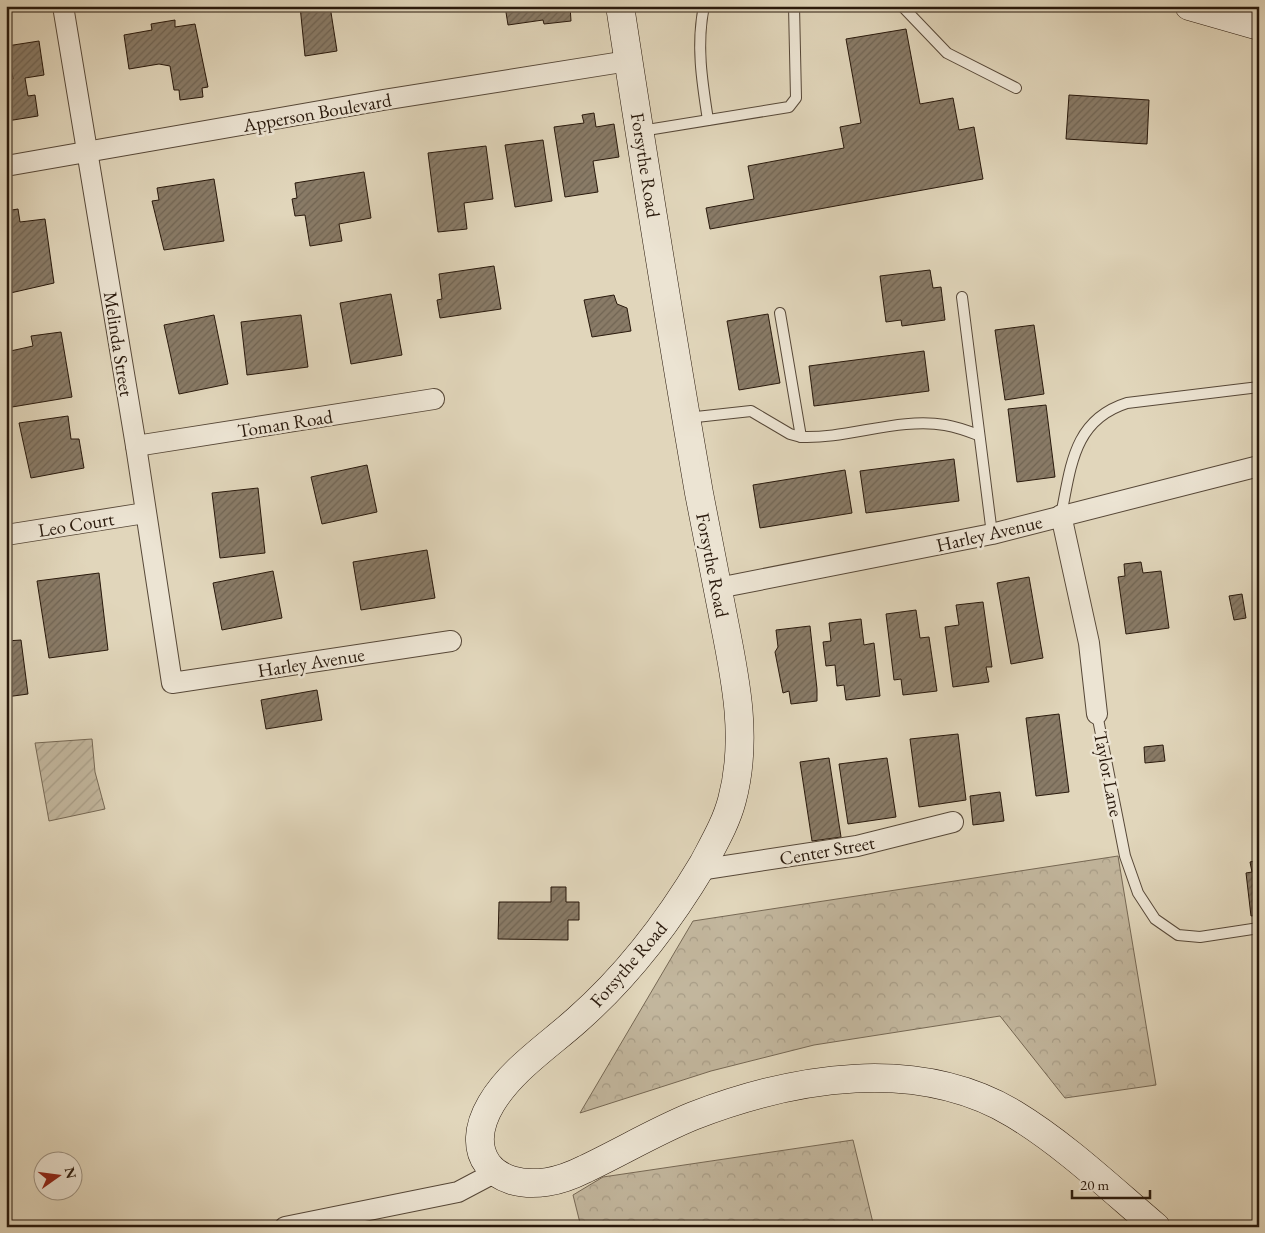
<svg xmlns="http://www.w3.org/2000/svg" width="1265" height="1233" font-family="'EB Garamond',serif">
	<defs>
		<pattern id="forest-crowns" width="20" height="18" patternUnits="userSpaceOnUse" patternTransform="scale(1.25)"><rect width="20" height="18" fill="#c2b69d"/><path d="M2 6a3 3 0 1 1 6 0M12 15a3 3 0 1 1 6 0" fill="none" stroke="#a79c86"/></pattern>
		<pattern id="garden-furrows" width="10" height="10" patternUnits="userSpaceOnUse" patternTransform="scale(1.25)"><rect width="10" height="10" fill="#c2b69d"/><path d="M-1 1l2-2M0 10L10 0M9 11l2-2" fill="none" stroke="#a79c86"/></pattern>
		<pattern id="building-hatch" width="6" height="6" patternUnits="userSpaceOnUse" patternTransform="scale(1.25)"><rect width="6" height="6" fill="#897b67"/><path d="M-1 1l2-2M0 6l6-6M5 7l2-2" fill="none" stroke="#706453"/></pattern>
	</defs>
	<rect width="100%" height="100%" fill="#e1d6bb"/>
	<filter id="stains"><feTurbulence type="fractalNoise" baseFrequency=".004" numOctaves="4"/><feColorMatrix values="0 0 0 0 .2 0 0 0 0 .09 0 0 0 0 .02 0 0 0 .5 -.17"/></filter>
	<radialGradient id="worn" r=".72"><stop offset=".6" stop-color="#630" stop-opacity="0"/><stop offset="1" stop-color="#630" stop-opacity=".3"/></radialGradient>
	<!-- forest -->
	<g fill="url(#forest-crowns)" stroke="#766854">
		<polygon points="1118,856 1156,1085 1065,1098 1000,1016 814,1045 711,1071 580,1113 693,921"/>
		<polygon points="853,1140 874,1227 581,1227 573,1195 603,1177"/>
	</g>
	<!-- garden -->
	<polygon fill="url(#garden-furrows)" stroke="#766854" points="92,739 95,772 105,809 49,821 35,743"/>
	<!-- building -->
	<g fill="url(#building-hatch)" stroke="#29190c">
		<polygon points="300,6 330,6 337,51 305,56"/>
		<polygon points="505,6 570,6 571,21 544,24 543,20 508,25"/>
		<polygon points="175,20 175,27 195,24 208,87 202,88 203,97 180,100 179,90 174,90 170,66 159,64 129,69 124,35 152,30 151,24"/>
		<polygon points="906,29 920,104 953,98 959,130 974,127 983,179 710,229 706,208 754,199 748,166 844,148 840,127 861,123 846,39"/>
		<polygon points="39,41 44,75 25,78 28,96 35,95 38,116 7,121 6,80 13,79 7,46"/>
		<polygon points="1069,95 1149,100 1147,144 1066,139"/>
		<polygon points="594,113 596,127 614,124 619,157 593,161 598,192 565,197 554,127 584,123 582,115"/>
		<polygon points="543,140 552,201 515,207 505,145"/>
		<polygon points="486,146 493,199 464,203 467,229 438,232 428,153"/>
		<polygon points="364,172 371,218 339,224 342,241 310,246 305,215 295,216 292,199 297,198 295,183"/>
		<polygon points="214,179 224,241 164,250 152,201 159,200 157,188"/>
		<polygon points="18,209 20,222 45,219 54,283 6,294 6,211"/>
		<polygon points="494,266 501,309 440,318 437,300 442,299 439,274"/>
		<polygon points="930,270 933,288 941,287 945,320 902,326 901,320 886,322 880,276"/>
		<polygon points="391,294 402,355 351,364 340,303"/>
		<polygon points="614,295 617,304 627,308 631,331 592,337 584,300"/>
		<polygon points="768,314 780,383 739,390 727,321"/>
		<polygon points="214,315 228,384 179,394 164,325"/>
		<polygon points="301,315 308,367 247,375 241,322"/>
		<polygon points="1034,325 1044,394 1005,400 995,330"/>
		<polygon points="61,332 72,397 6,408 6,352 33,346 31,336"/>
		<polygon points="924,351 929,391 814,406 809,366"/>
		<polygon points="1046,405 1055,477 1017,482 1008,409"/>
		<polygon points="68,416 71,439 79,439 84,468 31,478 19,423"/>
		<polygon points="954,459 959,501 866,513 860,471"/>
		<polygon points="367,465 377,512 322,524 311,477"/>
		<polygon points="845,470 852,513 760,528 753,485"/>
		<polygon points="258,488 265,553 220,558 212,493"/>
		<polygon points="427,550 435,598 361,610 353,562"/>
		<polygon points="1141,562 1143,573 1161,571 1169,628 1126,634 1118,577 1125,576 1124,564"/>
		<polygon points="273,571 282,618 222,630 213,583"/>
		<polygon points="99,573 108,650 49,658 37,581"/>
		<polygon points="1029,577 1043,658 1011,664 997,583"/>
		<polygon points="1242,594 1246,618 1234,620 1229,596"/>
		<polygon points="983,602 992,667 986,667 989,682 953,687 945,627 959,625 956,605"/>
		<polygon points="916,610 920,638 929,637 937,691 903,695 901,679 894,680 886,614"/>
		<polygon points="861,619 864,645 874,643 880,696 846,700 844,685 837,686 835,665 826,666 823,642 831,641 829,623"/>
		<polygon points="810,626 817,689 817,701 791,704 789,691 783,693 775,652 778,647 776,630"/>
		<polygon points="21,640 28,694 6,697 6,641"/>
		<polygon points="317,690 322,720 266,729 261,700"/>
		<polygon points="1059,714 1069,792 1036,796 1026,718"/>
		<polygon points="958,734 966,800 919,807 910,739"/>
		<polygon points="1163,745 1165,761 1145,763 1144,747"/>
		<polygon points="829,758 841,837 812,841 800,762"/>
		<polygon points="887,758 896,817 848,824 839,764"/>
		<polygon points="1000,792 1004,821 973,825 970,796"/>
		<polygon points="1259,860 1259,915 1251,916 1246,873 1252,872 1250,862"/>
		<polygon points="551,887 566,887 566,902 579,902 579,920 568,920 568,940 498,939 499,902 551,902"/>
	</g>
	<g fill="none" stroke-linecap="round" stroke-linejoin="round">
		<!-- lane casing -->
		<g stroke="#574838" stroke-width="12">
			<g id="lane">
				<path d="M704,6C696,44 702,82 708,120"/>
				<polyline points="902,6 947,53 1016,88"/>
				<polyline points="641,131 789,107 796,98 794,6"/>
				<polyline points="962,297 992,534"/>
				<path d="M780,313L801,437C848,439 899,417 945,425C956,427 968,431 978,435"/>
				<polyline points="687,418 751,411 790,434 801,437"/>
				<path d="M1061,515C1071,467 1073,420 1127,403L1259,387"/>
				<polyline points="1097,714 1125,856 1138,893 1155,919 1178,935 1200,937 1259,928"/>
			</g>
		</g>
		<!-- street casing -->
		<g stroke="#574838" stroke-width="22">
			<g id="street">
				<polyline points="63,6 136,446 172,683 451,641"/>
				<polyline points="6,166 383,100 628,61"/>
				<polyline points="136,446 434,399"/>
				<polyline points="1061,515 1089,643 1097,714"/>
				<polyline points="6,535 145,513"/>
				<polyline points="718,588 992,534 1259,466"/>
				<polyline points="699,870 857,846 953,822"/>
				<polyline points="285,1227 458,1192 494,1173"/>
			</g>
		</g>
		<!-- secondary casing -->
		<g stroke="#29190c" stroke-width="29">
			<g id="secondary">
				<path d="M620,6C645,169 671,331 699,493C707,536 716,578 724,621C736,681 748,740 732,800C726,823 714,843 703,864C669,921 627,976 577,1020C548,1046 511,1070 491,1104C462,1153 493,1190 547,1182C560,1180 573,1175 585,1169C621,1152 656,1131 693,1116C794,1077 917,1056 1014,1114C1065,1145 1110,1188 1156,1227"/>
				<polyline points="1189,6 1259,26"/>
			</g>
		</g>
		<!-- lane -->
		<use href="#lane" stroke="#ece4d3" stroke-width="10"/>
		<!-- street -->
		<use href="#street" stroke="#ece4d3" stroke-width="20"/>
		<!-- secondary -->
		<use href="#secondary" stroke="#ece4d3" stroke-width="28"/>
	</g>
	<g text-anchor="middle" stroke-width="5" stroke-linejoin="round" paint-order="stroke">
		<!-- street labels -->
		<g font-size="19" fill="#29190c" stroke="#ece4d3">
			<text transform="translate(317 112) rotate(-10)" y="7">Apperson Boulevard</text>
			<text transform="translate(646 165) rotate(81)" y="7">Forsythe Road</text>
			<text transform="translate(119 344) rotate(81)" y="7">Melinda Street</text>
			<text transform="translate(285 423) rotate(-9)" y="7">Toman Road</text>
			<text transform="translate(76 524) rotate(-9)" y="7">Leo Court</text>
			<text transform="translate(989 533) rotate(-13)" y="7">Harley Avenue</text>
			<text transform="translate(713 565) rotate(79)" y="7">Forsythe Road</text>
			<text transform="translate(311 662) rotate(-9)" y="7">Harley Avenue</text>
			<text transform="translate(1109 774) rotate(79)" y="7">Taylor Lane</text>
			<text transform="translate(827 850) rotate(-10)" y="7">Center Street</text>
			<text transform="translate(628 964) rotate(-49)" y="7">Forsythe Road</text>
		</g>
	</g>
	<!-- margin -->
	<rect width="1265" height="1233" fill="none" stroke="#e1d6bb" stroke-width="25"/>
	<rect x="8" y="8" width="1250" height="1218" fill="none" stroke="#29190c" stroke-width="2.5"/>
	<rect x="12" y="12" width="1240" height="1208" fill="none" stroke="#29190c"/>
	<!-- north arrow -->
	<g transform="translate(58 1176) rotate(76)"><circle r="24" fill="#ece4d3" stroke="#9e9383"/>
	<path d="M0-4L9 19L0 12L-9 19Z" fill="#8f2418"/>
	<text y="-8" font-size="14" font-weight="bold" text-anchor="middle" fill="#29190c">N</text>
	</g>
	<!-- scale -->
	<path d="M1072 1190v8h78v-8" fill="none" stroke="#29190c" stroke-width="2.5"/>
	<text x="1080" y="1190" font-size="15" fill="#29190c" stroke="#ece4d3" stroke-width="4" paint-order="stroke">20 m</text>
	<rect width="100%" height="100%" filter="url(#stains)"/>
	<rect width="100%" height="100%" fill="url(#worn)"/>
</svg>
